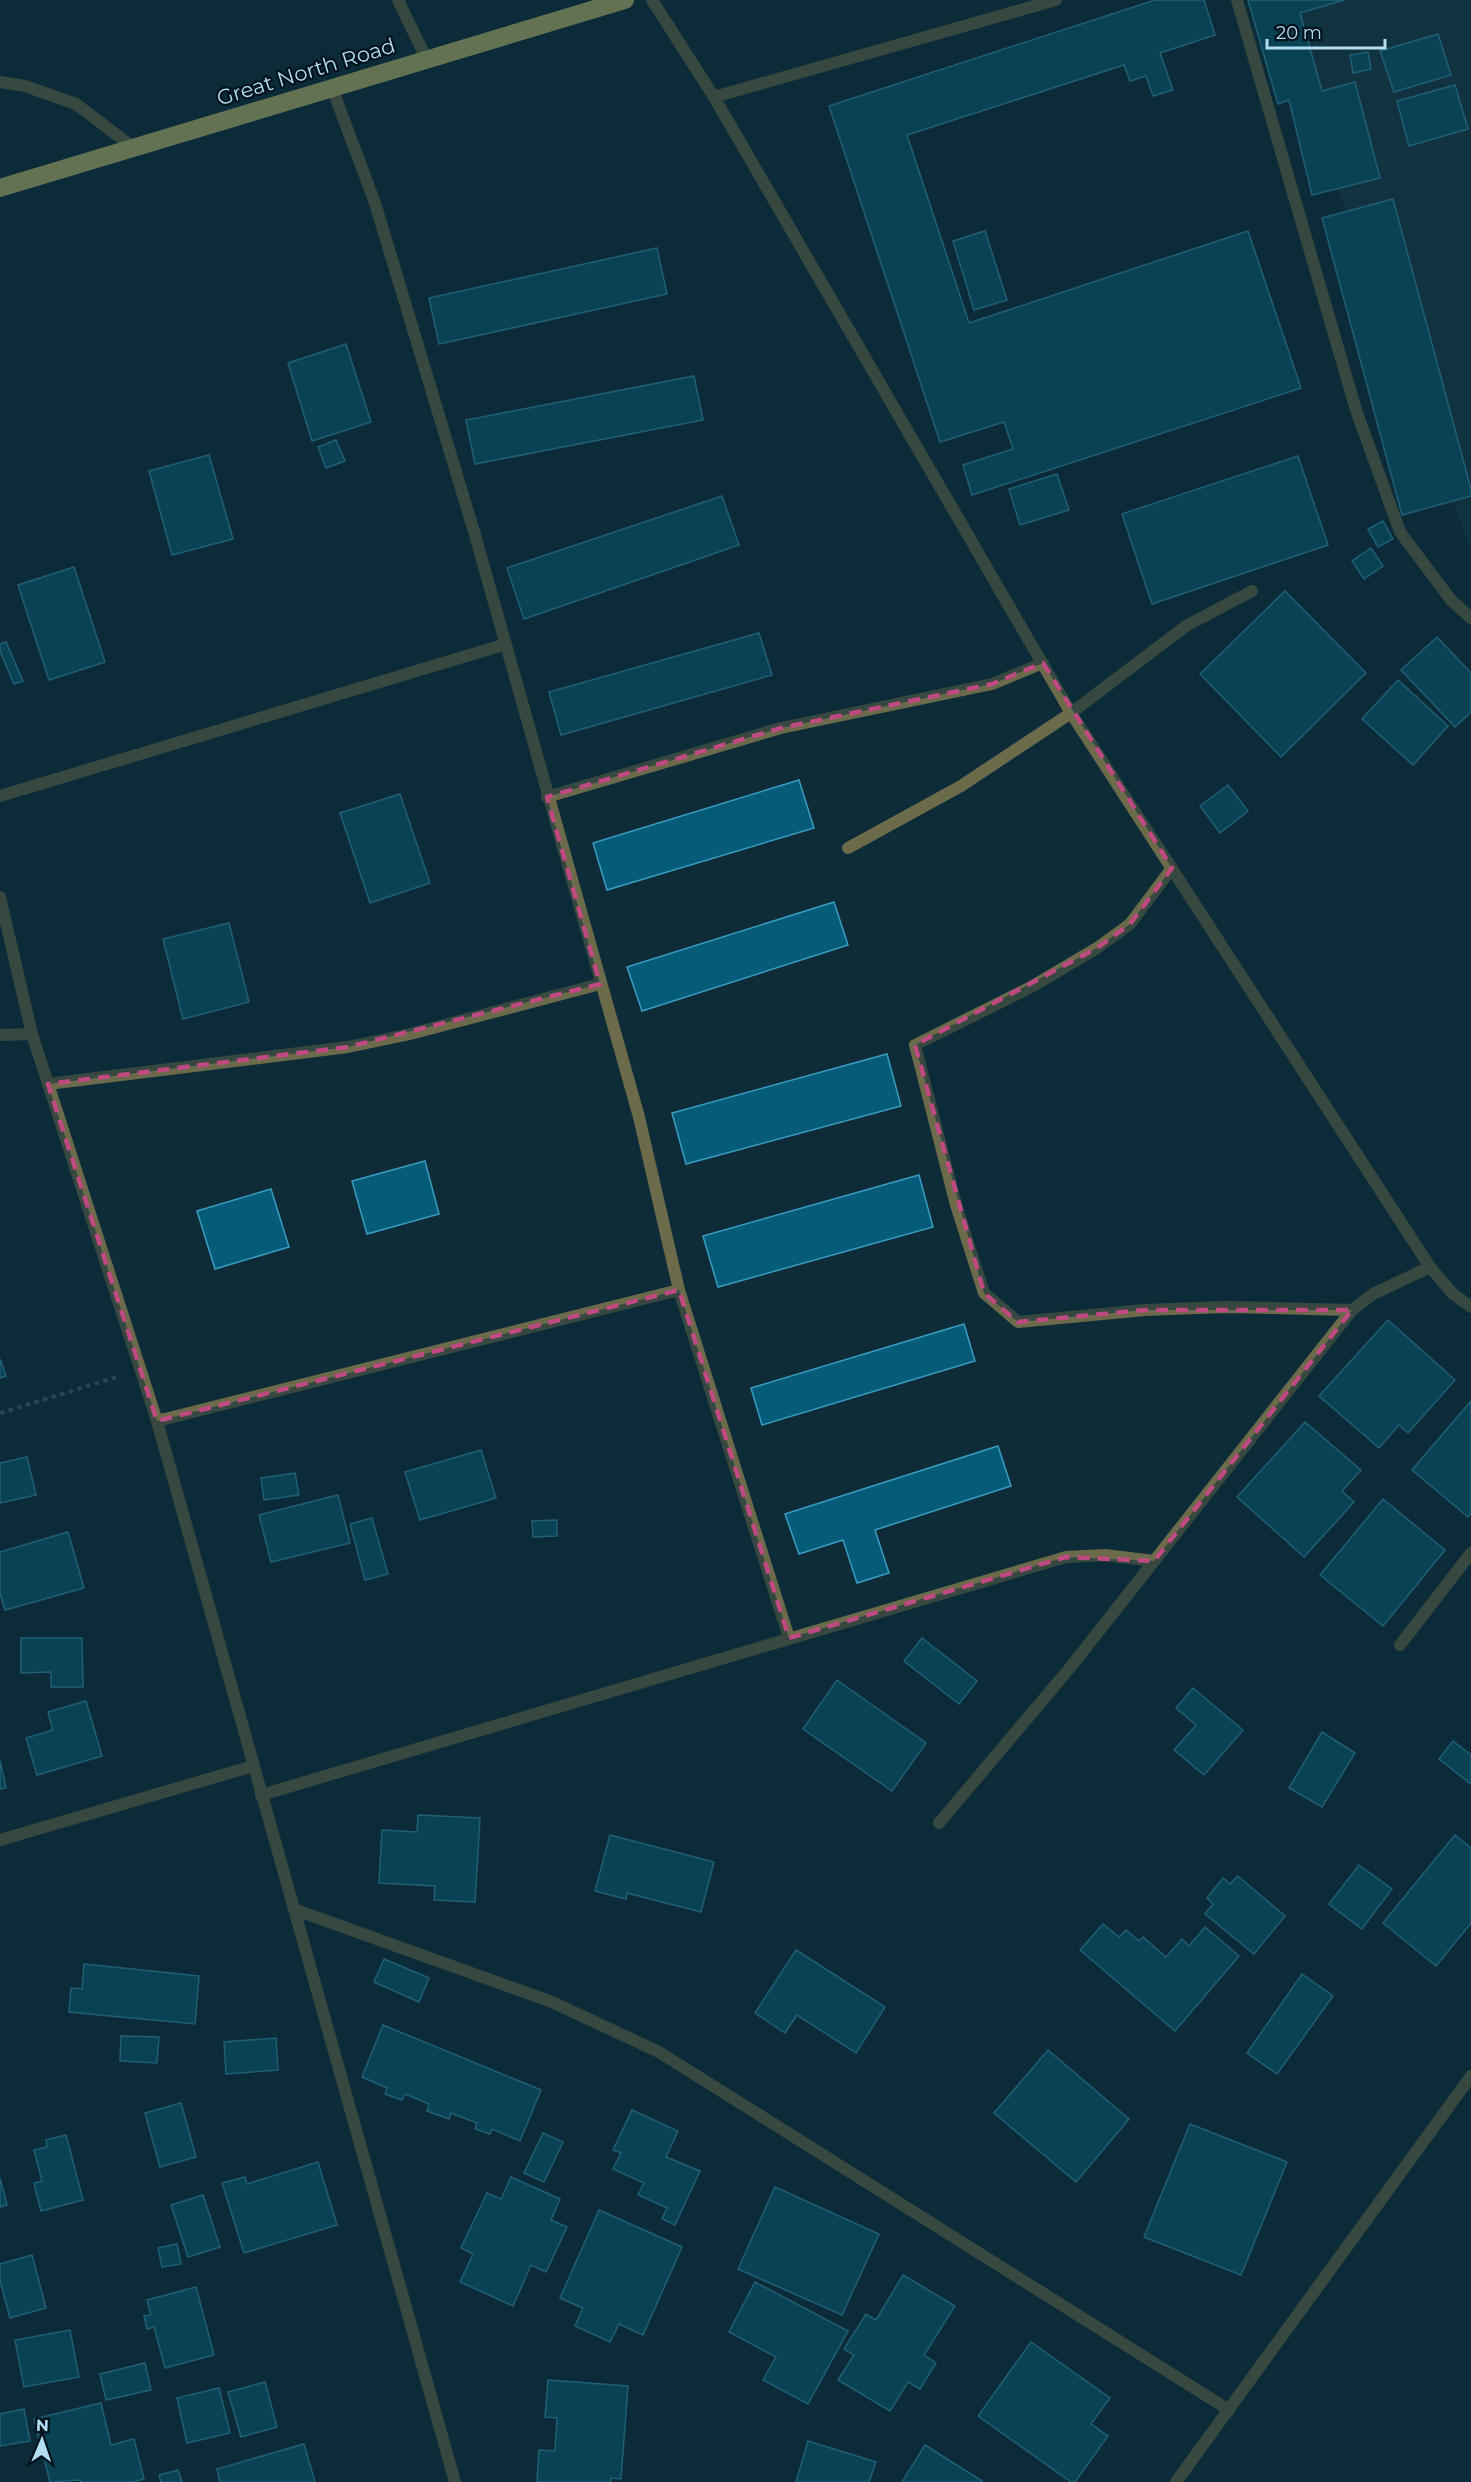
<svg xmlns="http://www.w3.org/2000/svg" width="1471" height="2482" font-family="Montserrat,sans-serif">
	<rect width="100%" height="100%" fill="#0d2c38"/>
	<!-- built -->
	<polygon fill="#173a48" points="1268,0 1471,0 1471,550"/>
	<!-- building -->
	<g fill="#065c78" stroke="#399cc1" stroke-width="1.5">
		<polygon points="1155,0 1204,0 1215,35 1160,53 1173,90 1153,96 1146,76 1130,81 1124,65 907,135 969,323 1248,231 1301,388 972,495 963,465 1013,449 1004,422 940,442 829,106"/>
		<polygon points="1248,0 1344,0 1300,13 1322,91 1355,82 1380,178 1312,195 1289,100 1278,104"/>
		<polygon points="1438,34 1451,75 1394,92 1380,51"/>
		<polygon points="1368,52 1371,69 1353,73 1350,55"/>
		<polygon points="1455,85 1468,129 1409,146 1397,101"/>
		<polygon points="1393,199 1471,489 1471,496 1402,515 1322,218"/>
		<polygon points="985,231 1007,300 974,310 953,241"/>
		<polygon points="657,248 667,294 439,344 429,298"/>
		<polygon points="346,344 371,422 312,441 288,363"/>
		<polygon points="694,376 703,420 475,464 466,420"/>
		<polygon points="336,440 345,461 326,468 318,447"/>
		<polygon points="209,455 233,539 172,555 149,471"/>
		<polygon points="1298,456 1328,545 1152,604 1122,514"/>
		<polygon points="1057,474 1069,510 1020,525 1009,489"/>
		<polygon points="722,496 739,545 524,619 507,568"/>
		<polygon points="1383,521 1393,539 1378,547 1368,529"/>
		<polygon points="1371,548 1383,566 1364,579 1352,561"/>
		<polygon points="74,567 105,662 49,680 18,585"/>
		<polygon points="1285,591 1366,673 1281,757 1200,674"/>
		<polygon points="759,633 772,675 561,735 549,692"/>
		<polygon points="1437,637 1471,673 1471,712 1455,727 1401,670"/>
		<polygon points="6,642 23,681 14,684 0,651 0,644"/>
		<polygon points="1398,680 1448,726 1413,765 1362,719"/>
		<polygon points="799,780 814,828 607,890 593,843"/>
		<polygon points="1228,785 1248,811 1220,833 1200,806"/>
		<polygon points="400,794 430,883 370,903 340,813"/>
		<polygon points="834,902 848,945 642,1011 627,967"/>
		<polygon points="229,923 249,1002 183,1019 163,939"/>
		<polygon points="887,1054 901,1106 686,1164 672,1113"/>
		<polygon points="425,1161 439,1214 367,1234 352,1181"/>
		<polygon points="919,1175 933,1227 718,1287 703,1236"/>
		<polygon points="271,1189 289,1247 215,1269 197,1211"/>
		<polygon points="1388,1320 1455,1380 1408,1433 1399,1425 1379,1448 1319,1396"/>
		<polygon points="964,1324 975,1361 762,1425 751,1388"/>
		<polygon points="0,1359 6,1376 0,1378"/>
		<polygon points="1471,1401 1471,1513 1468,1517 1412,1470"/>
		<polygon points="1305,1422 1361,1470 1342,1491 1354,1502 1304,1557 1237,1497"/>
		<polygon points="998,1446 1011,1486 875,1530 889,1573 857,1583 843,1540 799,1554 785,1514"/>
		<polygon points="481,1450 496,1498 420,1520 405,1472"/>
		<polygon points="27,1457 36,1495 0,1503 0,1463"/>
		<polygon points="295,1473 299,1495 264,1500 261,1478"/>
		<polygon points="338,1495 350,1543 271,1562 259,1515"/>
		<polygon points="1383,1499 1445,1550 1383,1626 1320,1575"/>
		<polygon points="372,1518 388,1574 365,1580 350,1524"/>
		<polygon points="557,1520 557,1536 533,1537 532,1521"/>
		<polygon points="68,1532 84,1588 5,1610 0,1593 0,1552"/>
		<polygon points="21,1638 82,1638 83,1687 51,1687 51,1672 21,1673"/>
		<polygon points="922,1638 977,1681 959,1704 904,1661"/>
		<polygon points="837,1680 926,1743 892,1791 803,1729"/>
		<polygon points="1193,1688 1243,1730 1204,1775 1174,1750 1196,1725 1176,1708"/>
		<polygon points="86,1701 102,1756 37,1775 26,1738 53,1730 48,1712"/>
		<polygon points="1322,1732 1355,1753 1322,1807 1289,1788"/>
		<polygon points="1453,1741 1471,1755 1471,1784 1439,1759"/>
		<polygon points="0,1761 6,1788 0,1789"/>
		<polygon points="418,1815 480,1818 475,1902 434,1900 435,1886 379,1883 382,1830 417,1832"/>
		<polygon points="610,1835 714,1862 701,1912 627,1893 626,1899 595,1891"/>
		<polygon points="1455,1835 1471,1848 1471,1923 1436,1966 1383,1923"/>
		<polygon points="1359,1865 1392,1889 1362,1929 1329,1904"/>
		<polygon points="1238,1876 1285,1916 1254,1954 1205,1914 1213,1904 1207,1898 1223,1878 1230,1884"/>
		<polygon points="1103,1924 1119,1937 1126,1930 1139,1941 1143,1937 1166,1957 1182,1939 1189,1946 1205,1927 1239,1956 1175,2031 1080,1950"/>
		<polygon points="796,1950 885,2007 856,2053 797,2015 785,2033 755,2013"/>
		<polygon points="384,1959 429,1978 419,2002 374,1982"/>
		<polygon points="84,1964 199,1976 195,2024 69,2012 71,1988 82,1989"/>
		<polygon points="1302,1974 1333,1996 1277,2074 1247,2053"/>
		<polygon points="383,2025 541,2090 520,2141 492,2129 490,2134 475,2129 477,2123 451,2113 449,2119 427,2111 429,2104 405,2094 402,2100 385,2094 387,2088 362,2077"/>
		<polygon points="121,2036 159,2037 157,2063 120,2061"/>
		<polygon points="276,2038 278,2070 226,2074 224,2042"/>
		<polygon points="1048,2050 1129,2119 1076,2182 994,2113"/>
		<polygon points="181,2103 196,2157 160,2167 145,2113"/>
		<polygon points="632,2110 678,2131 666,2157 700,2171 675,2225 662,2219 667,2208 638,2195 644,2183 613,2169 621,2153 613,2150"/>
		<polygon points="1190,2124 1287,2162 1241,2275 1144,2237"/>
		<polygon points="543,2133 563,2142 544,2182 524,2173"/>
		<polygon points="66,2135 83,2200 41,2211 34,2183 42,2181 34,2150 47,2147 46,2140"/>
		<polygon points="318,2162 337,2225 244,2253 222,2183 245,2177 247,2184"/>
		<polygon points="511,2177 560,2199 551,2220 567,2227 546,2272 531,2265 513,2306 460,2282 473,2254 461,2248 487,2193 501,2199"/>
		<polygon points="0,2178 7,2205 0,2207"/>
		<polygon points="775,2187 879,2234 842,2315 738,2269"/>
		<polygon points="203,2195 220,2247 188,2257 171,2205"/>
		<polygon points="599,2210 682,2247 643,2335 619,2324 610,2342 575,2326 583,2308 560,2298"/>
		<polygon points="177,2244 181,2264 162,2267 158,2248"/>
		<polygon points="32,2255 46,2308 10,2318 0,2280 0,2264"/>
		<polygon points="903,2275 955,2306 924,2355 936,2363 920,2389 908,2382 890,2411 838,2380 854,2355 844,2349 866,2314 876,2320"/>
		<polygon points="755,2282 848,2331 808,2404 763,2380 776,2357 729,2332"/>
		<polygon points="196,2287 214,2355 165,2368 154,2327 147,2329 144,2316 151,2315 147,2300"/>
		<polygon points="70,2330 79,2377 24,2387 15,2340"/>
		<polygon points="1031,2342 1110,2398 1091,2424 1108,2436 1075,2482 1071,2482 978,2416"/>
		<polygon points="145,2363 151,2390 106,2400 100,2374"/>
		<polygon points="548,2380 628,2386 621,2479 611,2478 611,2482 537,2482 539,2450 555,2451 557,2418 545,2417"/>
		<polygon points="265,2382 277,2427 241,2437 228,2392"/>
		<polygon points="219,2388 230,2433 187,2443 177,2398"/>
		<polygon points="101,2403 111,2445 134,2439 144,2479 134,2482 81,2482 80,2480 50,2482 34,2419"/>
		<polygon points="24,2409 30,2441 0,2446 0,2414"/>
		<polygon points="808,2441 876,2462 869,2482 796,2482"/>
		<polygon points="304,2444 315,2482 220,2482 217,2469"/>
		<polygon points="925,2445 982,2481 982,2482 902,2482"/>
		<polygon points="178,2470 182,2482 161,2482 159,2475"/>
	</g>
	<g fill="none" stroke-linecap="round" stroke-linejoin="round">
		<!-- path -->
		<polyline stroke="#446776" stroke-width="4" stroke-dasharray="4.5 4.5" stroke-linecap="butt" points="0,1413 117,1377"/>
		<!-- lane -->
		<polyline stroke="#6b6b4b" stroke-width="12" points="0,82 25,86 76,104 134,148"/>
		<!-- street -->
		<g stroke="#6b6b4b" stroke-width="12">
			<polyline points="398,0 426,58"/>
			<polyline points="652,0 714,97 1071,713 1430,1267 1453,1294 1471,1307"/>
			<polyline points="1237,0 1356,410 1400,532 1451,600 1471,618"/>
			<polyline points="332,88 375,203 475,535 639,1117 679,1290 789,1638"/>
			<polyline points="714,97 1056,0"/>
			<polyline points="0,796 503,645"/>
			<polyline points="547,797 781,728 992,684 1043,663"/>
			<polyline points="848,848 961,786 1071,713 1186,626 1252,591"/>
			<polyline points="1172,868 1130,924 1097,948 1033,986 915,1045 956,1205 984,1293 1018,1322 1145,1310 1226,1307 1352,1310 1373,1294 1430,1267"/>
			<polyline points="0,897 32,1034 157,1421 455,2482"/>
			<polyline points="0,1035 32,1034"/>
			<polyline points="48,1084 348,1047 410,1034 600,984"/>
			<polyline points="157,1421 679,1290"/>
			<polyline points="1400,1645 1471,1553"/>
			<polyline points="261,1795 1066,1557 1105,1555 1154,1561"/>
			<polyline points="939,1823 1069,1669 1352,1310"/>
			<polyline points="0,1840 253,1766"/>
			<polyline points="296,1910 552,2002 659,2052 1229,2410"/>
			<polyline points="1176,2482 1471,2076"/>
		</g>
		<!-- highway -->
		<polyline stroke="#c9c774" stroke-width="18" points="0,188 625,0"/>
	</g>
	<!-- marked area -->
	<path d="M0 0H1471V2482H0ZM1043,663L1172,868L1130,924L1097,948L915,1045L984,1293L1018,1322L1145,1310H1352L1154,1561L1066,1557L789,1638L679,1290L157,1421L48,1084L348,1047L600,984L547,797L781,728L992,684Z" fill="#0d2c38" fill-opacity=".55" fill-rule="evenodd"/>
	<path fill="none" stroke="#be4a81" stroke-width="4.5" stroke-dasharray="12 8" stroke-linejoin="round" d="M1043,663L1172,868L1130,924L1097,948L915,1045L984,1293L1018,1322L1145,1310H1352L1154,1561L1066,1557L789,1638L679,1290L157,1421L48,1084L348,1047L600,984L547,797L781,728L992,684Z"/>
	<g text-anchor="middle" stroke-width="4.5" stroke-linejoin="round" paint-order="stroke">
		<!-- street labels -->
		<g font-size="21" fill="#b3def2" stroke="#01131c">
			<text transform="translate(306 72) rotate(-17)" y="7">Great North Road</text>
		</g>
	</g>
	<!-- north arrow -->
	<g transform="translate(42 2440) rotate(2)" stroke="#01131c" stroke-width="4.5" paint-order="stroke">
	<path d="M0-4.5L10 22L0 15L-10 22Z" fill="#b3def2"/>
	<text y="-9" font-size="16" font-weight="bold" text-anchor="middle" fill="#b3def2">N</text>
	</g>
	<!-- scale -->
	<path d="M1267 39v9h118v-9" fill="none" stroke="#b3def2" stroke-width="3"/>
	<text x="1276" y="39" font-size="18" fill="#b3def2" stroke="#01131c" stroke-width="4.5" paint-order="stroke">20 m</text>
</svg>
